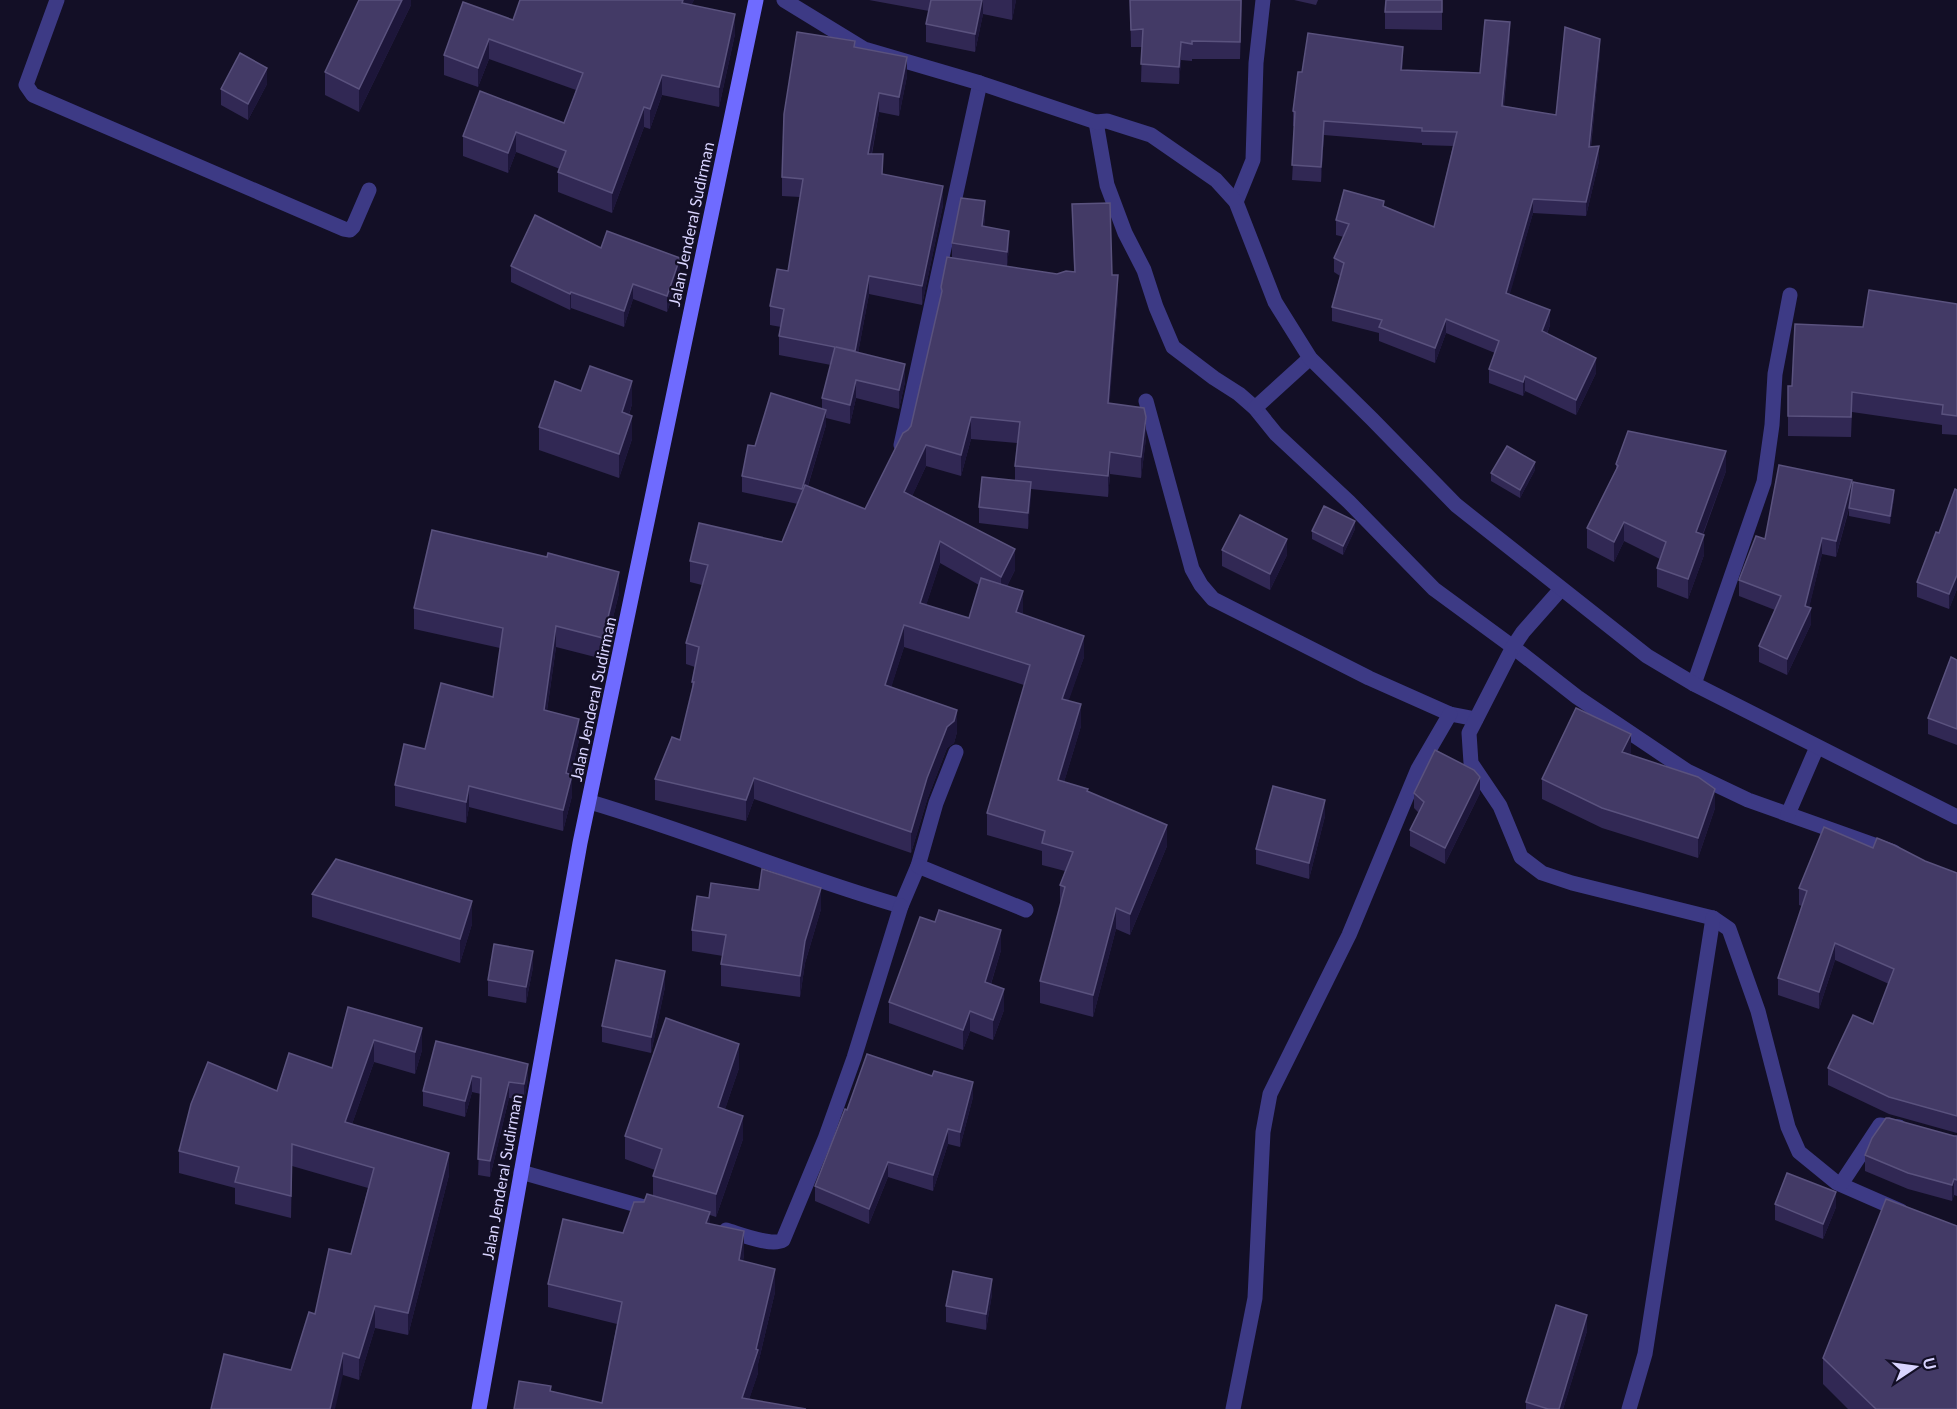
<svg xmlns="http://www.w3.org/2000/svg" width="1957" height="1409" font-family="Lato,sans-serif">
	<rect width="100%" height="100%" fill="#130f26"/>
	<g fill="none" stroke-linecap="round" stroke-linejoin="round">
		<!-- minor -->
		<g stroke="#3d3a85" stroke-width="15">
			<polyline points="57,0 26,85 33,95 344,229 350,230 353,227 369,190"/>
			<polyline points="1096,122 1107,185 1125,233 1144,270 1156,307 1173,347 1214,378 1239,394 1255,408 1276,434 1349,502 1434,589 1513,647 1577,697 1687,771 1748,800 1894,852"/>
			<polyline points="1236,202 1253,160 1256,63 1263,0"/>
			<polyline points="1146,401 1192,569 1201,585 1213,599 1369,678 1450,714 1476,719"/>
			<polyline points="1255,408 1310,358"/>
			<polyline points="901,445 980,83"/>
			<polyline points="1561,589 1523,632 1513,647 1469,733 1471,763 1500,806 1521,857 1542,873 1572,883 1713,918 1729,929 1758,1011 1788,1127 1799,1152 1837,1183 1901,1211"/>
			<polyline points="1694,684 1764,482 1772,425 1775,374 1790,295"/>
			<path d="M590,802C695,833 796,876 901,906L918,866L936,803L956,752"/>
			<polyline points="1788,814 1817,747"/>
			<polyline points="918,866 1026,910"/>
			<polyline points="521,1172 651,1209"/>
			<polyline points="1841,1184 1880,1125 1899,1127"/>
			<path d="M726,1230C740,1234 772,1247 783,1240L825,1139L854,1058L901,906"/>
			<polyline points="1233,1409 1255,1298 1263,1132 1270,1094 1349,935 1418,769 1450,714"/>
			<polyline points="1629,1409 1645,1354 1713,918"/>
		</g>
		<!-- tertiary -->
		<polyline stroke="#3d3a85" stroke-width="15" points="784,0 864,49 980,83 1096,122 1107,121 1151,135 1216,180 1236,202 1275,302 1310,358 1372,419 1456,505 1647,656 1694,684 1957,817"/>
		<!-- secondary -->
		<polyline stroke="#6f6bff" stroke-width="15" points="479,1409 580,843 756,0"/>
	</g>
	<!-- wall -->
	<g fill="#312854" fill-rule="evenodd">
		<polygon points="411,0 411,5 359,112 325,95 325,72"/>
		<polygon points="520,0 694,0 691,5 735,34 719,107 662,95 650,129 644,127 612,213 558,192 558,172 560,169 516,152 508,173 463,156 463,136 564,123 576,90 489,59 478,87 444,75 444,55 513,20"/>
		<polygon points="869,0 1016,0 1012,20 983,14 975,52 926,42 926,24 929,11"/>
		<polygon points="1130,0 1242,0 1240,59 1192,59 1192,61 1181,60 1179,84 1141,82 1142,47 1131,47"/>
		<polygon points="1294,0 1318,0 1316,5"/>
		<polygon points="1385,12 1442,12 1442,30 1385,29"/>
		<polygon points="1510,36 1504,106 1556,115 1600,53 1591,147 1599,161 1586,216 1533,213 1509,295 1550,325 1547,334 1596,373 1576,415 1525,391 1523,396 1489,383 1489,369 1495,353 1446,333 1435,363 1379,341 1379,333 1332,321 1332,307 1340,276 1334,272 1334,258 1344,237 1336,235 1336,220 1384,206 1434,227 1453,146 1422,145 1422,143 1324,135 1321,182 1292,180 1295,126 1293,126 1293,111 1302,72 1403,62 1402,70 1480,73"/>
		<path d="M855,47L907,76L899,116L879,112L872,154L883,175L943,205L922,305L869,294L858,353L905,382L899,409L856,398L850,424L826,418V425L808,486L865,509L911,426L941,296V287L952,257V243L985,217L984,227L1009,247L1007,266L1057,274L1074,272L1072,204L1112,275L1118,297L1109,403L1146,438L1141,478L1110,474L1108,497L1031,489L1028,529L979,523V507L1015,481V466L1017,443L971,439L961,476L926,466L912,496L1015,570L1007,586L1023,612L1022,614L1084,657L1068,701L1081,726L1064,782L1088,792L1167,846L1130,935L1116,929L1093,1017L1040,1003V981L1060,906V885L1065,871L1042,865V851L987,835V813L1024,685L904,647L891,687L957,732L954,743L947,748L927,800L911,853L754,799L746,821L655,800V779L680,740L692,691V682L695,667L686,664V643L702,585L690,582V561L782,542L798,504L742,492V476L755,446L822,408V398L831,365L779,355V336L781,327L770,325V306L788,271L800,197L782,196V177ZM940,563L979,585L969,618L926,605Z"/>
		<polygon points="267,84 248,120 221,105 221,89"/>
		<polygon points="601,248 680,274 667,312 633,299 624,327 571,308 570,310 511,282 511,266"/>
		<polygon points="1957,304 1957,435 1942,434 1942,425 1852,412 1851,437 1788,436 1788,386 1792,386 1863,327"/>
		<polygon points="581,391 632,404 629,415 632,439 619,478 539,450 539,427"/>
		<polygon points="1616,464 1726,471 1703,535 1704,555 1688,599 1657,587 1657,568 1660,559 1624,541 1614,562 1587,548 1587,528 1616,470"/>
		<polygon points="1535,470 1520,498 1491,481 1491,473"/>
		<polygon points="1852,490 1894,498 1890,524 1849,516 1849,509 1836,557 1822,554 1809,607 1811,624 1787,675 1759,662 1759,646 1775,610 1739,596 1739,580 1765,539"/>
		<polygon points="1957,490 1957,589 1949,609 1917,597 1917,582"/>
		<polygon points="1355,529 1343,555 1312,539 1312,531"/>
		<polygon points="1222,550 1287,555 1270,590 1222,566"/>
		<polygon points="619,593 603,659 556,647 547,711 579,740 571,774 572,796 563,831 469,807 466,823 395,806 395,785 425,749 493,697 500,648 414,629 414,608"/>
		<polygon points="1957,660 1957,745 1928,734 1928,718"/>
		<polygon points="1630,755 1715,808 1698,858 1602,828 1542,799 1542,779"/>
		<polygon points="1414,793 1480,793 1445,864 1410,846 1410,830 1419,813 1414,808"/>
		<polygon points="1325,816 1309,879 1256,864 1256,849"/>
		<polygon points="1873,848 1925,861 1957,873 1957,1133 1889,1114 1828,1085 1828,1068 1873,1024 1889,984 1835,960 1819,1009 1778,995 1778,978 1802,906 1799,905 1799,888"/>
		<polygon points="312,894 472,924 460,963 312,917"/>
		<polygon points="709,898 821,909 805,963 800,997 721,986 721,964 723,956 692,951 692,930"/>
		<polygon points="1001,950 991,984 1004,1010 993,1040 970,1031 963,1050 889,1023 889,1002"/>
		<polygon points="533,967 526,1003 488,996 488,980"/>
		<polygon points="665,987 651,1053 602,1042 602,1026"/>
		<polygon points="348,1007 422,1050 415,1074 374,1062 352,1124 449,1175 408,1335 375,1328 359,1380 343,1375 291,1370 315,1314 351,1254 368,1188 292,1166 291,1218 235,1204 235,1188 179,1173 179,1151 277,1091 332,1068"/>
		<polygon points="436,1041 528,1080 524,1100 509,1098 490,1177 478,1175 481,1094 472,1092 465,1117 423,1106 423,1091"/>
		<polygon points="739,1068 725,1109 743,1139 716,1217 710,1215 710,1224 744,1254 743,1261 775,1292 758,1364 758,1373 749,1399 514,1409 551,1391 602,1403 617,1324 548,1307 548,1284 623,1233 644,1202 653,1196 653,1176 655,1170 625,1159 625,1136"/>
		<polygon points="973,1097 960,1147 948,1144 933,1191 888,1177 869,1224 815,1201 815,1186 847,1110"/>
		<polygon points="1954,1136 1957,1136 1957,1196 1954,1195 1952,1201 1908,1189 1865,1171 1865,1155"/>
		<polygon points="1775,1204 1836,1207 1823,1239 1775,1220"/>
		<polygon points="992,1294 986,1330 946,1322 946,1306"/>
		<polygon points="1587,1331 1563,1409 1526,1409 1526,1402"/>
		<polygon points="1823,1358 1957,1409 1848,1409 1823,1384"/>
	</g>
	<!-- shaded-wall -->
	<g fill="#1d163a">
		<polygon points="402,0 411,0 411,5 359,112 359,89"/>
		<polygon points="683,0 694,0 682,23 682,3"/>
		<polygon points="982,0 983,0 983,14 975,52 975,34"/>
		<polygon points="1012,0 1016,0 1012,20"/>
		<polygon points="735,14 735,34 719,107 719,87"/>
		<polygon points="1510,22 1510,36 1502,120 1502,106"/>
		<polygon points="489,39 489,59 478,87 478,68"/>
		<polygon points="1600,39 1600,53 1589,162 1589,147"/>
		<polygon points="1181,42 1181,60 1179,84 1179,67"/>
		<polygon points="1403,47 1403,62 1401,84 1401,70"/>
		<polygon points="907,57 907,76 899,116 899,97"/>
		<polygon points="267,68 267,84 248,120 248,104"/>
		<polygon points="662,75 662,95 650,129 650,109"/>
		<polygon points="879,93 879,112 868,172 868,154"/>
		<polygon points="644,107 644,127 612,213 612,193"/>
		<polygon points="1324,121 1324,135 1321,182 1321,167"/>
		<polygon points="516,132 516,152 508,173 508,153"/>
		<polygon points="1599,146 1599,161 1586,216 1586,202"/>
		<polygon points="943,186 943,205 922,305 922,286"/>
		<polygon points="1533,199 1533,213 1506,308 1506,293"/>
		<polygon points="985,201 985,217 982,242 982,226"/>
		<polygon points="1009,231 1009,247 1007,268 1007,252"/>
		<polygon points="680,258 680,274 667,312 667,296"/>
		<polygon points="1118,275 1118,297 1108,425 1108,403"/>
		<polygon points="869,276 869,294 855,369 855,351"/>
		<polygon points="633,284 633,299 624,327 624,311"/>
		<polygon points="571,292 571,308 570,310 570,294"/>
		<polygon points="1550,310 1550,325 1542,346 1542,331"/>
		<polygon points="1446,319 1446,333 1435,363 1435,348"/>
		<polygon points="1596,358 1596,373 1576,415 1576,400"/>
		<polygon points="905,364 905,382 899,409 899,390"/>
		<polygon points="1525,376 1525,391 1523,396 1523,382"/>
		<polygon points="856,380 856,398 850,424 850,405"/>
		<polygon points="632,381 632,404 622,436 622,412"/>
		<polygon points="826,410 826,425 802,505 802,489"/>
		<polygon points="632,416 632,439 619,478 619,454"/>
		<polygon points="971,417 971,439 961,476 961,455"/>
		<polygon points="1146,417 1146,438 1141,478 1141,457"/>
		<polygon points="926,445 926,466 904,514 904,492"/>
		<polygon points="1726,451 1726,471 1696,552 1696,532"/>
		<polygon points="1110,452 1110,474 1108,497 1108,476"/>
		<polygon points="1535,462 1535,470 1520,498 1520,490"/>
		<polygon points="1852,480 1852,496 1836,557 1836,541"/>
		<polygon points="1031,482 1031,498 1028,529 1028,513"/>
		<polygon points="1894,490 1894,498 1890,524 1890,516"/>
		<polygon points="1355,521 1355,529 1343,555 1343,546"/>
		<polygon points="1624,522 1624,541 1614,562 1614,542"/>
		<polygon points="1704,535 1704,555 1688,599 1688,579"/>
		<polygon points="1822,538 1822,554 1807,617 1811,608 1811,624 1787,675 1787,659 1805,606"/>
		<polygon points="1287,539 1287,555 1270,590 1270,574"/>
		<polygon points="940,541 940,563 920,624 920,603"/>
		<polygon points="1015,549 1015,570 1001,598 1001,577"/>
		<polygon points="619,572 619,593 603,659 603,638"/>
		<polygon points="1957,575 1957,589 1949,609 1949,594"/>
		<polygon points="1023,591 1023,612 1016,633 1016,612"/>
		<polygon points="904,625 904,647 885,707 885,685"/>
		<polygon points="556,626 556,647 544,731 544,710"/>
		<polygon points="1084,636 1084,657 1062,720 1062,699"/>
		<polygon points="1081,704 1081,726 1058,802 1058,780"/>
		<polygon points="957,710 957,732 954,743 947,748 927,800 911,853 911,832 927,778 947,727"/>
		<polygon points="579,719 579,740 566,794 566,773"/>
		<polygon points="1631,734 1631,754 1622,772 1622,752"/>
		<polygon points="572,775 572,796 563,831 563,810"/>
		<polygon points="1480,777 1480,793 1445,864 1445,848"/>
		<polygon points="754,778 754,799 746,821 746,800"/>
		<polygon points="469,786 469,807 466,823 466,802"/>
		<polygon points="1715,789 1715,808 1698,858 1698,838"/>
		<polygon points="1325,800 1325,816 1309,879 1309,863"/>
		<polygon points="1167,825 1167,846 1130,935 1130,914"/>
		<polygon points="821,888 821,909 805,963 800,997 800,976 805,941"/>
		<polygon points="472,901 472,924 460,963 460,939"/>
		<polygon points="1116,908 1116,929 1093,1017 1093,995"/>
		<polygon points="1001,930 1001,950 985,1003 985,982"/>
		<polygon points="1835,943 1835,960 1819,1009 1819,992"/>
		<polygon points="533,951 533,967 526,1003 526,987"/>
		<polygon points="665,971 665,987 651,1053 651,1037"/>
		<polygon points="1004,989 1004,1010 993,1040 993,1020"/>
		<polygon points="970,1011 970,1031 963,1050 963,1030"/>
		<polygon points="422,1028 422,1050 415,1074 415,1052"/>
		<polygon points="374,1040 374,1062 345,1144 345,1122"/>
		<polygon points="739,1044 739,1068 718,1130 718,1107"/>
		<polygon points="528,1064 528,1080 524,1100 524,1084"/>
		<polygon points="472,1076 472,1092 465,1117 465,1101"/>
		<polygon points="509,1082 509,1098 490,1177 490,1161"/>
		<polygon points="973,1082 973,1097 960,1147 960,1132"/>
		<polygon points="743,1116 743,1139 716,1217 716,1194"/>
		<polygon points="948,1129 948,1144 933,1191 933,1175"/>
		<polygon points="449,1153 449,1175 408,1335 408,1313"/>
		<polygon points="888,1162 888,1177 869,1224 869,1209"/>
		<polygon points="1954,1179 1954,1195 1952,1201 1952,1185"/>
		<polygon points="1836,1192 1836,1207 1823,1239 1823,1224"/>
		<polygon points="710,1212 710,1235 706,1223"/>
		<polygon points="744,1231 744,1254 739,1284 739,1260"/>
		<polygon points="775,1269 775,1292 758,1364 758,1373 746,1409 742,1398 756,1349"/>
		<polygon points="992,1279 992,1294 986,1330 986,1314"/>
		<polygon points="375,1306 375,1328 359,1380 359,1358"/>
		<polygon points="1587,1315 1587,1331 1563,1409 1559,1409"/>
		<polygon points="343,1353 343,1375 335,1409 330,1409"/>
	</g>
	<!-- building -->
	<g fill="#433a66" stroke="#5a527e" stroke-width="1.5">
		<polygon points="359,0 402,0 359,89 325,72"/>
		<polygon points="520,0 683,0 682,3 735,14 719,87 662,75 650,109 644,107 612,193 558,172 566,151 516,132 508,153 463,136 480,91 564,123 583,73 489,39 478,68 444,55 463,2 513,20"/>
		<polygon points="931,0 982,0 975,34 926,24"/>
		<polygon points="1130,0 1241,0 1240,42 1192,41 1192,44 1181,42 1179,67 1141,64 1143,29 1131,30"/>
		<polygon points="1386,0 1442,0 1442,12 1385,12"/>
		<polygon points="1485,20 1510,22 1502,106 1556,115 1565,27 1600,39 1589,147 1599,146 1586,202 1533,199 1506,293 1550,310 1542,331 1596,358 1576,400 1525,376 1523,382 1489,369 1499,341 1446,319 1435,348 1379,327 1382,320 1332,307 1344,263 1334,258 1349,224 1336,220 1344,190 1384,201 1383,206 1434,227 1457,132 1422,131 1422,128 1324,121 1321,167 1292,165 1295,112 1293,111 1298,72 1302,72 1308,33 1403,47 1401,70 1480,73"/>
		<polygon points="797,32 855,41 854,47 907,57 899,97 879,93 868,154 883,154 882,174 943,186 922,286 869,276 855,351 836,347 905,364 899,390 856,380 850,405 822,398 835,347 779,336 784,309 770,306 777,269 788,271 803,179 782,177 784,114"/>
		<polygon points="240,53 267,68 248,104 221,89"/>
		<polygon points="961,198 985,201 982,226 1009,231 1007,252 952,243"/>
		<polygon points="1110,203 1112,275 1118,275 1108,403 1144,408 1146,417 1141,457 1110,452 1108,476 1015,466 1020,422 971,417 961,455 926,445 904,492 1015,549 1001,577 940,541 920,603 969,618 981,578 1023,591 1016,612 1084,636 1062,699 1081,704 1058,780 1088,789 1087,791 1167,825 1130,914 1116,908 1093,995 1040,981 1065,887 1060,885 1073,852 1042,843 1045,831 987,813 1030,665 904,625 885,685 957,710 954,721 947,727 927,778 911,832 754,778 746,800 655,779 672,737 680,740 694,682 692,682 699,647 686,643 708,565 690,561 699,523 782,542 805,485 865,509 903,433 908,430 911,426 942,291 941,287 947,257 1057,274 1066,271 1075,272 1072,204"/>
		<polygon points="535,215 601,248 607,231 680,258 667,296 633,284 624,311 571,292 570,294 511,266"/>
		<polygon points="1869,290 1957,304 1957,416 1942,414 1943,405 1852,392 1851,417 1788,416 1788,386 1792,386 1795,324 1863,327"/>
		<polygon points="590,366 632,381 622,412 632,416 619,454 539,427 555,381 581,391"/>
		<polygon points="771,393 826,410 802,489 742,476 748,445 755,446"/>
		<polygon points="1628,431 1726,451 1696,532 1704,535 1688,579 1657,568 1666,542 1624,522 1614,542 1587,528 1618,466 1616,464"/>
		<polygon points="1507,446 1535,462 1520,490 1491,473"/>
		<polygon points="1779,465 1852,480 1836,541 1822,538 1805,606 1811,608 1787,659 1759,646 1781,596 1739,580 1756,536 1765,539"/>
		<polygon points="982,477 1031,482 1028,513 979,507"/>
		<polygon points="1853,482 1894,490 1890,516 1849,508"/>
		<polygon points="1955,489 1957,490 1957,575 1949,594 1917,582 1936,532 1939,533"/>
		<polygon points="1324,506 1355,521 1343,546 1312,531"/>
		<polygon points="1240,515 1287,539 1270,574 1222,550"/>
		<polygon points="432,530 547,557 548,553 619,572 603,638 556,626 544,710 579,719 566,773 572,775 563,810 469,786 466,802 395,785 404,744 425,749 441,683 493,697 503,628 414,608"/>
		<polygon points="1951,657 1957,660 1957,729 1928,718"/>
		<polygon points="1576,708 1631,734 1622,752 1698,777 1715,789 1698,838 1602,808 1542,779"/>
		<polygon points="1435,750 1474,770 1480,777 1445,848 1410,830 1424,802 1414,793"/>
		<polygon points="1273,786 1325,800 1309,863 1256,849"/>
		<polygon points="1824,827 1873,848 1877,838 1894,845 1925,861 1957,873 1957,1116 1889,1097 1828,1068 1853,1015 1873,1024 1894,969 1835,943 1819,992 1778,978 1807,891 1799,888"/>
		<polygon points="336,859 472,901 460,939 312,894"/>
		<polygon points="762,869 821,888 805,941 800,976 721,964 726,935 692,930 697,896 709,898 711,883 759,890"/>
		<polygon points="939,910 1001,930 985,982 1004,989 993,1020 970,1011 963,1030 889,1002 920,917 935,922"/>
		<polygon points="494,944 533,951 526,987 488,980"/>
		<polygon points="616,960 665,971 651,1037 602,1026"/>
		<polygon points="348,1007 422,1028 415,1052 374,1040 345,1122 449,1153 408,1313 375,1306 359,1358 343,1353 330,1409 211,1409 224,1354 291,1370 309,1312 315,1314 329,1249 351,1254 374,1168 292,1144 291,1196 235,1182 239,1167 179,1151 191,1104 208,1062 277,1091 289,1053 332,1068"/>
		<polygon points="666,1018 739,1044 718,1107 743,1116 716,1194 653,1176 662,1149 625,1136"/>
		<polygon points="436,1041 528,1064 524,1084 509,1082 490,1161 478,1159 481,1078 472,1076 465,1101 423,1091"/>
		<polygon points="867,1054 932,1076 934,1071 973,1082 960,1132 948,1129 933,1175 888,1162 869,1209 815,1186 845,1109 847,1110"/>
		<polygon points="1886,1118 1889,1118 1954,1136 1957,1136 1957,1180 1954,1179 1952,1185 1908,1173 1865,1155 1872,1138"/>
		<polygon points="1787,1173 1836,1192 1823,1224 1775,1204"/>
		<polygon points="647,1194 710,1212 706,1223 744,1231 739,1260 775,1269 756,1349 758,1350 742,1398 806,1409 514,1409 519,1381 551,1386 550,1391 602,1403 622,1302 548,1284 563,1219 623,1233 634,1202 644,1202"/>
		<polygon points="1886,1199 1957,1226 1957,1409 1876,1409 1823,1358"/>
		<polygon points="953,1271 992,1279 986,1314 946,1306"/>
		<polygon points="1556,1305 1587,1315 1559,1409 1548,1409 1526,1402"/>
	</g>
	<g text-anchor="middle" stroke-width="4.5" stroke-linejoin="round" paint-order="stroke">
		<!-- street labels -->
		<g font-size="16" fill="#d9d4ff" stroke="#130f26">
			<text transform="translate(691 224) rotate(-78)" y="6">Jalan Jenderal Sudirman</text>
			<text transform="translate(593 699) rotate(-78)" y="6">Jalan Jenderal Sudirman</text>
			<text transform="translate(502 1177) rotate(-80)" y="6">Jalan Jenderal Sudirman</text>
		</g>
	</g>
	<!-- north arrow -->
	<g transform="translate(1915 1367) rotate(77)" stroke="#130f26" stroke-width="4.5" paint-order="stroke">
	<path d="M0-4.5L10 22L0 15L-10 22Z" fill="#d9d4ff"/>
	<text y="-9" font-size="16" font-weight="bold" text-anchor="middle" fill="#d9d4ff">U</text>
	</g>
</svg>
